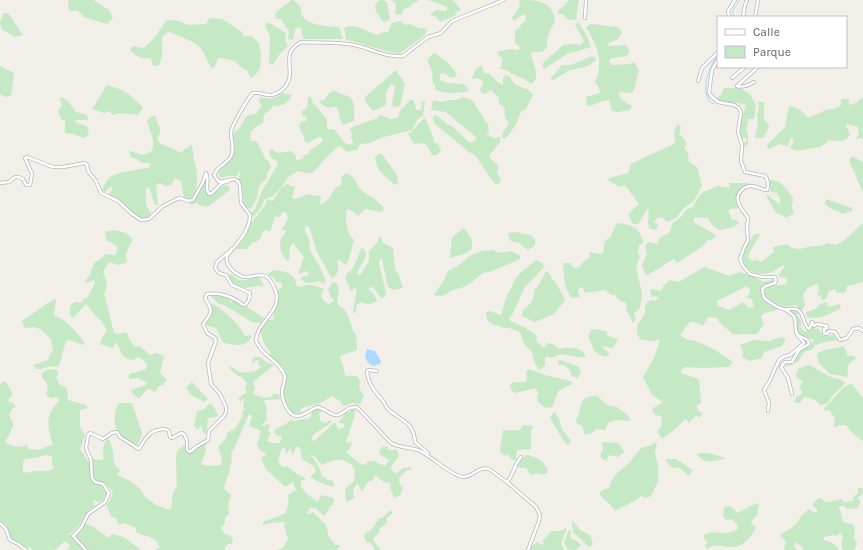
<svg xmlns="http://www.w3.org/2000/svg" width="863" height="550" font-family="Karla,sans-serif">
	<rect width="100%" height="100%" fill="#f1efe8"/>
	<!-- green -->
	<g fill="#c5e8c5" fill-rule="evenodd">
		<polygon points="68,0 94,0 96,2 109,10 113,18 107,24 84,17 78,11 69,11"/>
		<path d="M292,0H294L301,7C298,26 326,26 339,27L343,39H303L301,28L298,27L295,29L293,40L288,39L289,32L281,19H276L275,15L277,11Z"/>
		<polygon points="383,0 387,2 390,19 385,22 381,20 379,15 376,12 375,6 378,1"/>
		<polygon points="391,0 418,0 417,2 413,3 410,7 404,9 401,15 395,14 396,3"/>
		<polygon points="428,0 453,0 461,10 455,13 456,15 440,22 435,16 431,16 431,14 436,10 447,11 447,7"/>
		<path d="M519,0C532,0 546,0 552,11C554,15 556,19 554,23C549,34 547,34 547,47C541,54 540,51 533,52L531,53C532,63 542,78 531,84C525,78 520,78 513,74C508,72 507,69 500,69L503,59L499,56L498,52L510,49L519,50L520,47L515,43V30L520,28L521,24L525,22L526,16L523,14L514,21L512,18L520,6Z"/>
		<polygon points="568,0 579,0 576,20 567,19 563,14 558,14 559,9 564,6"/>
		<polygon points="4,13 8,13 23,35 15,37 2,29 0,22"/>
		<path d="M210,18L222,19L242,32L243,36H251L259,43L261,54L260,68L257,73L251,78L247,70C239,68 240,65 234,61C229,59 223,58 218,58L215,67L211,68L203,51L195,43L170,32C158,34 163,47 162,56C161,59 160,62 159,65L153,66L151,59C145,57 150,59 144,58C138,58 134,54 130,50L133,46L143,48C153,42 159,30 167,20L179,21L188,25L206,24Z"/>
		<path d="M400,21L406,25L410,24L419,28L427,29L425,35L399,54C381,51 364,43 346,40L344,28C356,22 367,33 378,35L383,32H388L392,23Z"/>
		<polygon points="268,22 286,33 285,40 288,46 279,55 273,65 269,64 270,36 265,26"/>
		<polygon points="578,22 586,34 591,47 567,54 544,69 542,64 563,45 574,44 580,45 584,41 575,25"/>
		<path d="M590,24C599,24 608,27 618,27L622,32L618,39L607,44L608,46L625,45L628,47L629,53L626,56L611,58L609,62L612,65L629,64L634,62L639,71C636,78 636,87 632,93L619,92C619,99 626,103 632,106L630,110L618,112L612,111L609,100C601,100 595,106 587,106L586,97L600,93L599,87L595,83C604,63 598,46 586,28Z"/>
		<path d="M434,53C441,56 455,68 457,75L454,78L449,77L444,73L440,74V80L447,83L464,84L469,91C458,93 445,95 435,89V85L433,83L432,71L427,60Z"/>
		<path d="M592,56L596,58C592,69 577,67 568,71C563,74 558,77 554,80L550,79L562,65H571Z"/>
		<polygon points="0,66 14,73 11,96 6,97 0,94"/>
		<path d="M480,66H482L484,73L490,74L496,81L503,85V77L508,75L516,85L529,90L533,95L526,109L521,111C519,120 512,132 506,138H502L503,132L509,123C504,118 504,115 505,109L503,106L499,104V98L491,90L485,94L482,93L480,89L484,82L478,78L473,79L472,78L476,69Z"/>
		<polygon points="396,70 405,84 400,106 394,107 392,104 395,86 391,84 386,92 386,105 373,111 367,104 364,98"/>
		<path d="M107,85C127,91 129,93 143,108L138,115L119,113L113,115L109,111L104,113L92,109Z"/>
		<polygon points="724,88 740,88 750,94 756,105 754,119 748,119 748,125 746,128 748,135 748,144 745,147 743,144 745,142 747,142 746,138 740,139 740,135 739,133 739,128 746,105 738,103 720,103 716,99 721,95"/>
		<path d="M336,91C340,94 344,95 348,96C356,99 354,114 354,121L343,125L341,122L337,107H333L328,108L320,103V101L325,99L330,92Z"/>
		<path d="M282,93L292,95C288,104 282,106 273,106L269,111L264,114L263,123L254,128L250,133L251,141H256C260,146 261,150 264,156C266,161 269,160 271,167L267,173V178L259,186L257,198L251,209L248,208L244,205L242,186L238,180L241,172L239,171L237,176H228L221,178L219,176L218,170L229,162L233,155V134C235,131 239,129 241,126C247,117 242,116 255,114L262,106L259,102L260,97C269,99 275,100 282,93Z"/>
		<polygon points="62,97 68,101 76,112 87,115 88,120 75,120 77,123 87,126 89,134 84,138 73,134 65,133 65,120 61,120 58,110 62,106 60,98"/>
		<path d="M308,97H311L313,103L327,119V129H334L345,143L350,145L353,143V140L351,138L352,134L350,129C358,123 356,126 364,123C369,122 372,119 377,119L380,115L391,119L398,117L400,111L410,100H414L416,110H421L422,101H425L423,116L417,120L412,130L380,138L370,143L360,144L357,150L347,152L340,146L337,147C334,151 331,152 328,156C323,160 316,172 310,173C305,174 302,171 297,171L295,173L287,178L284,184L273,196L264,200L260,209L253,217L251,212L255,209L262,191L278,164L277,161L272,159L269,153L271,149L278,153L292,151L296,156V160L303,159L304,155L308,154C313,145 320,148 323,138L319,137L308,143L305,142L304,136L301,132L299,126L301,122L306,121L307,117L302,116V111L307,108Z"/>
		<path d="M463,97L473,101L478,110L483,116L485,121L488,124L489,132L485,136L488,135L493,138L500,137V142L493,151L489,155L491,159L498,165L497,173L501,179L499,184L494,183L475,155L469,152L434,123L433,118L434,115L439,117L446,123L454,128L470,143L475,141L476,137L446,112L431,110L433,100L443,102C450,98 453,103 463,97Z"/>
		<path d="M863,97V139L860,138L855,140L859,135L858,127L847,124L846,126L850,134C846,143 838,141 829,140L825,144L819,147L797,151L790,148L794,141L791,137L788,146L780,144L768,149L767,145L785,127L789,106C798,107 802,111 808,118L826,110L837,108L841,105V99H849V105L856,103Z"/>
		<polygon points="757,102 764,102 764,120 766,122 767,122 769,127 763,138 755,138 758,123 757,115 759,106"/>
		<path d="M155,116L158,125L160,127V133L157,138L160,143L166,146L182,153L184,149L188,148L191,144L194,154L193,158C198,168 200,193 189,200L184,198L181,181L175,178L171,185L165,186L160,183L156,185L158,205H155L149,187L146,189V205L152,215L142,221L138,220L118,201L108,198L113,187H110L105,192L102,191C107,174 115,174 131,171C137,170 143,168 149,168L150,165L149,163H142L136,159L131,158L129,151H131L142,155L151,152L153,147V139L147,121L150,117Z"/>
		<path d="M425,118L434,139L433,142L438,144L441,151L437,155H432L427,145L422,143L414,144L408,134C417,129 417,123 425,118Z"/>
		<path d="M678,124L681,127L679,135L684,138L687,144L684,147L688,153L689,162L697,167L702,186L693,202L684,208L676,218L667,222L662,217L656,219L654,222L658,225L656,230L649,228L648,223L649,210L647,209L638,224H633L628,214L639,204L625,185L619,187C615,183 611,183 607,179L628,173L631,164C639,160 646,156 654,153C662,149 669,148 676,142C673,135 674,130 678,124Z"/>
		<path d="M381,153L397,175L398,183L395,185C385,176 376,171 375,157Z"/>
		<polygon points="852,156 863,162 863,193 849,160"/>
		<path d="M347,173L354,178L359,188L363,192L375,199L384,208L382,212L365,209L358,216L351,210L347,209C345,219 346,233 354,240L348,262L346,265L338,259L337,263C339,269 339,272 333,278L331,277L317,252L310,229L307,225C302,231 307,233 309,239C310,243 309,248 311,252C315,260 326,274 325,284L319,281L307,283L300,279L303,276H308L309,273L306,271L300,274L299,272L304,257L293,243L290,247L289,260L287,261C281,257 278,243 282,237C283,235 285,233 287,231L282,230L288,218L286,212L281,213L280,217H275L270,232L266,230L262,233L261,238L256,242H253L247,249H236L243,239L252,222L266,204V201L269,199L273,201L281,188L288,184L291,186H295L292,198L295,199L309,194L315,196L319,195L321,198L320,203L322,205L330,197L336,187L340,186L342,180L341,177Z"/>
		<path d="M770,180C781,179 787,190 793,198L792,207L794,213L786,218L782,215L777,214L766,196L768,195L775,201L780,204V197L777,195L778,193L771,192L770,190Z"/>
		<path d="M206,181V189L209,193L223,186L228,185L230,190C222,196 215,201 207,207L199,205L197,203L191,205L190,203L196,198L199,190Z"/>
		<polygon points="729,183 750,183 741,190 737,198 741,208 730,209 728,211 731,216 731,219 736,220 739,223 734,227 720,230 712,225 708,218 695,217 693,222 716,235 712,240 708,240 703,246 677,263 674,259 646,276 642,265 647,254 645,247 648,242 657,244 660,238 670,232 672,224 682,216 686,210 693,207 699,196 703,192 718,186 730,188"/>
		<path d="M826,199L852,208V211L847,212L843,214C837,210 829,210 825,203Z"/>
		<path d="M617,223C625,224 634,225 639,232C641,236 641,238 644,241L642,244L639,245L638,253L640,256L636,268L642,293L640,308L634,313L636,319L633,323L626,309L627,305L625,302H621L615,295H611L605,290L585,293L583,288L580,287L578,291L580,297L571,298L565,285L563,263H570L574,268L580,267L582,263L590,257L589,252L601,254L604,252V244L607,239L611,237L613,231Z"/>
		<path d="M863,223V282L847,286L846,291L842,294L841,292L837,293L835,289L829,291L826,299L822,300L821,296L822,294L819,296L817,294L819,291L818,284C810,286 806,288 803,295L805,305L801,311L796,305C781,308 776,308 765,296V288C772,285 779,286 786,284L787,281L786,278L779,277V274L785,266L783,265C778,268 774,272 769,273C761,276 743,271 743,261C742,251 750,242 754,234H760C757,243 750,248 748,258L753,261L757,260L761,262L774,252L773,247L787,244L792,248L800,249L812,246H821L827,243L836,245L845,240Z"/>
		<polygon points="464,228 472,240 472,249 464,254 450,258 452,237"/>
		<path d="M114,230L126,233L133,239L126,253L127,262L119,265L109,262L103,272C106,280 109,286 104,293L114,333L118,334L127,332L129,339L134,346L141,347L150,355L157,353L164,356L160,373L167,380L163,385L159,386L155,392L148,388L139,399L132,393L131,390L144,386L147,383L138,378L129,379V374C133,372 138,373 142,370L145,371L147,364L140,357L136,358L134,360C121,359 122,353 117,342L112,348L100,344L102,338L107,331C103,324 103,322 97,317C93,314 91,308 86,304L73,318L70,315V306L75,302L81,303L83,299L88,297C90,291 95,286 95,280L86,283L85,281L90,275L94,263L102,258L105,254L115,255L118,248L110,241L107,242L105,232Z"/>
		<polygon points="516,232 523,234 531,235 535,240 535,245 528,250 519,243 511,241 508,236 508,233"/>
		<path d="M379,237L382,238V242L393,248L395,269L399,275L403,288L393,290L388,287L382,259H380L379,264L386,293L385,297L381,298L373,287L369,288V290L374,294L377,301C372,303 368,306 362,302L357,304L356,313L353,312C354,305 357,292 356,287L351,291L345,278L347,273C356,269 357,256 362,247L366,253L365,258L357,273L358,275L361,274L369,261V251L378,242Z"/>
		<polygon points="493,250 498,253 512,251 516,254 520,255 520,259 492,271 483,273 471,283 464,287 453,290 442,296 434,295 444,280 448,271 458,266 471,255 482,251"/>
		<path d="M536,260L542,263L544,267L525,287L512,315L509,318L510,321C520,324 528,329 537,336L536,341L544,348L547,343L553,344L559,349C570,347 580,346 586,356C574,361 564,349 552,358L547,356L545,358V366L539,370L534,361L532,352L524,344L521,334L518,331L509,328H503L496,325H494L487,320L486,312L490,311L501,315L507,295L512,287L514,281L519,274Z"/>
		<path d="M704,267L729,276L740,272L755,277L763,282L775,279L774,283L762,288L761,291L763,298L779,307L778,310L764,313L761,317L764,324L757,334C749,335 742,333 734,335L719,322L717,318L708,317L703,326L695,322H690L680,335L688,340L696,341L715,350L733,362L729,367L699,368L686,367L682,369L681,373L699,379L701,403L696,406L699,412L703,413L699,418L696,415L689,423L686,419C681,422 680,425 676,428C672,433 667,434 662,439L657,431L661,427L662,417L654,414L652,409L663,402L652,395L643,377L655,356L660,339C652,342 648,341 640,339L637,333V326L645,313V305L650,300L655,301L659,298L655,296L652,297L650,290L653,289L661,291L664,285L670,280L679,282ZM747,286L750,289V293L746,297L752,299L754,307L749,308L743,302L730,310L718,306L717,301Z"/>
		<path d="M276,270C285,271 297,275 296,286L302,287C309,282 316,286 324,289L321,295C322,300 325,302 329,304L334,301L331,297L328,290L333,282L337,283L339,290L337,301L339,306L343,308L348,315L353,331L356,334L357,350L340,356C340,359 342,363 343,366C346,380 344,375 357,376L360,381L359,388L364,396L360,404L353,403L343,406L340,401L332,396L319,404L301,408V412C297,415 295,415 290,413C287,405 282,395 283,386C284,382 287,378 286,373C284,366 274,360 269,355L271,353C266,347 260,338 261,329C262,327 265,323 266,321L274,319L273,310L276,304L277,291L282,287V283L276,282L274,278L268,275L270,272Z"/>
		<polygon points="546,271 550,274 552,279 555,281 565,300 554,314 535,322 522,316 523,310 532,302 535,289 539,285"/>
		<path d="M232,274C241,286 248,277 259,277L264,285L262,287C258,285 257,286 252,287C239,289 234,287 227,276Z"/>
		<path d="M210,295C218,295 227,296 232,302L233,299L241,305L247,307L264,318L261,323L252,322L224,305L219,304Z"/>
		<path d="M55,299L56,301L54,313L55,316C66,320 67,323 75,331C79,336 82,338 85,343L82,345L73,341L67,340C62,348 63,359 58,367C48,365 43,370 36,369L33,365L48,360L50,354L53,351L51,339L40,329L34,327L27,328L24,327L22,321L45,305Z"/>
		<path d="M827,302L828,307L839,304L841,308C827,315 824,318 808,318L806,315V312L816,309L819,305Z"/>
		<path d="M212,303C224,311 239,323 245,336L252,335C249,348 233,346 223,342L216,328L206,325V322L209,318Z"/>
		<polygon points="795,310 800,313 797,314 801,321 801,328 805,332 809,330 812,330 812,328 819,329 823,336 834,335 838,340 825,342 816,345 811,350 804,352 798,362 793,363 792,365 782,367 785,363 791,363 799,351 810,346 814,340 798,334 796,319 791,312"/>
		<path d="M598,329L607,332V335L618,340L613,348L601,346L610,354L606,357C590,352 595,348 588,337L591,330Z"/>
		<polygon points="782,337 786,339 782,346 764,352 762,358 750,361 742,357 743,352 740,345 753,340 769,341"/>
		<path d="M843,346L847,352L846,355L856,357C853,363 856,358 851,362C846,366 848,371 848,377L830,374L819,363L817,354C824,348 835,349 843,346Z"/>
		<path d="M255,357H260L266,362L274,365L253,382V384L255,387L253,393C258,397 267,400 273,396L272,394H279L280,399L264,400L263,402L266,404V407L267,409L266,415L267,419L262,425L264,426L268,424L270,425L268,430L269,432H271L267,441L272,443H280L282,436L276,435L274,431C279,425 288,425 290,420L294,421L310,418L313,410L318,409L322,411L319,413L320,420L324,423L332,420L331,423L314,434L311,440L314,441L335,422L338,429L344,428V424L339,423V422L346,412H350L352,408L355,410L354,417L346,443L352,442L349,450L346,452L360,464L364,465L369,461H374L385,466L389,460L379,454L382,446L384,447L387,446L388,450H397L399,456L390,468L396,474L403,468L411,467V470H407L399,478V482L403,489L401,491V495L394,498L393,496V493L391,491L390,483L384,482L375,475L373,480L368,482L362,491L357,483L353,490L354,498L346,502L345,489L354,481L355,471L352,465C340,457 334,459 322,465L315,457L309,454C314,458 321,470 322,476L328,480H332L334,485L333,487L324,484L311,478V476L316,472L315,467L302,459L300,448L296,446L294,453L292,454L291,449L289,450L287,453H286L285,448H283L281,450L278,462L283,467L286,466C294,471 295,474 304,477L305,480H301V487L307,494L318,502L321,495L333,498L334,501L333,503V505L329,507V509L324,516L315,508H310L307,513L309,514L313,512L326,525L329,537L335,545H340L337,550H275L283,548L288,539L284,525L286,522L271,523L263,525V522L286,513L289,500L287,496L296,490L293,482L285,487L266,469L261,458L267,454L261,451L257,445L261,431L249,426L252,417L251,415L249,414L234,449L231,452C234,465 226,476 224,489L231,495L228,505L229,514L225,517V523L221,528L224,533L233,538L232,544H228L225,547V550H155L160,547C154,534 146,538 136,532V528L125,523L118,525L116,518L112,517L106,505L110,500L113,492L105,483L95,480L93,475L92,459L103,460C104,452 101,442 109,439C111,443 112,448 113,452C114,460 113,466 120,470L117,475L130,481L139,488L146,498L158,506L171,510L173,493L177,486L176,461L177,451L187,443V452L191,453L196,448L205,444H206L205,448L206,450L201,464L208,466L221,465L222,460L218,447L227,437V433L232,430H234L243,416L242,413L245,408H243L244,399H242L241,402L238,398L246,393L247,391L245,388L247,383L242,377L238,376L230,369L229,366C234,367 234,369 238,371C244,375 256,372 261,367L258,364L259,360L255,361L253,363L252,362V359Z"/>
		<polygon points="560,360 579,367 581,372 578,378 571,376 570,370 564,365 558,365 558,362"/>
		<path d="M809,365L831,377L842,380L845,383C842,388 839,389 835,393C828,399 832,404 820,405C815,399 812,398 804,397L800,403H796L794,401L797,396H800L802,390L799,388L803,381L796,377V373L799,368Z"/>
		<path d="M54,369L59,372L56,377L59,384L67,388L68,400L86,405L88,408L80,410V427L85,435L80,449L90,464L92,480L97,484H101L107,493L103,500L99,502L94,500L93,502L95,503V506C83,512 82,527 69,534L85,550H67L70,546L69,544L65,541L56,549L52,550H33L31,548L29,547L26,549L19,543L9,537L4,525L0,522V384L5,381L13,394L8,400L11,403L12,402L16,407L13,408L9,415L13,423V427L5,442C12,446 19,449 27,445L29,450L32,449L39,450L53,444C47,427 45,415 59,401L57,397L50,398L46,394C49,387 48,383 42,377V373L47,370ZM46,455L52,456V464L54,468C46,474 36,469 27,473L23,471V463L25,459L34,458Z"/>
		<polygon points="529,369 545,375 571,381 572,384 558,391 553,406 550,408 544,407 538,402 537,396 539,393 535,388 515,393 511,390 510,385 514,382 526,382 527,377 526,372"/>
		<path d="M192,382L208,399L204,402C196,396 191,398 186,387Z"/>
		<path d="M852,384L863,398V441L852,433L846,425H839L834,428L835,418L829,410L825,411L824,408C833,402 840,386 852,384Z"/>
		<path d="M590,396H597L607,405L617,407L629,416L630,421L616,420L608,423L605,430L596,429L594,432L585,435L582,426L577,424L576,420C583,410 577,400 590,396Z"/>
		<path d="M119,403H132L142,433L138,445C133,442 125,441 121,436C113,429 113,411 119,403Z"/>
		<polygon points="210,403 215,409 218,415 217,417 208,418 206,434 204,434 201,425 198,430 194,426 197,411 203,410"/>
		<path d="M554,412C560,418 560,424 563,431C565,434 569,437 571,441L569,444L566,445L550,418Z"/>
		<path d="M523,425L533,426L531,431V449L517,450L516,460H513L507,454L505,456L500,452C500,444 503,438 503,430H520Z"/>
		<polygon points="602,442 619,443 624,452 618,457 609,455 606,461 600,457 603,449"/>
		<path d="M657,442L655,451L656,459L658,464V481L651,496L646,498L641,496L636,500L615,511C611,504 604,500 599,494L602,490L609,488L611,482L615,475L629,463L641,448L649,446Z"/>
		<path d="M699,453H708L726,458C714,461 707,465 697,455Z"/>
		<path d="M527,455C538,457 542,461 548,469L547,473L541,475L538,473L531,475L526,468H520L517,466L521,459Z"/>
		<polygon points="667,459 676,459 693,470 689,476 680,468 671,467 666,461"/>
		<path d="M858,488H863V494L857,498L860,501L858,508L847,509L843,505L839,507L838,509L840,510L843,522L852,524L855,528L854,538L857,544L854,550H843L841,544L843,537L840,532L837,536L833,535L824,537L823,540C831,541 834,543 839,550H802L803,548L796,542L794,546L797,549L796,550H785L784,548L786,542L780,535C787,530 799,525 800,517L809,509L813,512H817V509L813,506C814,501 816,500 820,498C828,505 832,501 841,499L845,502L853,501V497L858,493Z"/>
		<path d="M759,503L757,515L752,520L751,524L756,527C753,535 743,547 734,547C722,548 719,542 707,549L705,545L708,543L704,539V535C716,529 725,537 738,529L737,524L732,519L726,520L723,516L724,507L731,506L737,513C744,510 751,505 759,503Z"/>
		<path d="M391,510L393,513L387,518L386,524L380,528L379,533L373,538L374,542L381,550H373L375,549L370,542L367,543L364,537L365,533C372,532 375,525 378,519L382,518Z"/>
		<path d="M572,521L574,522L580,530L590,535L593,544L590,547C583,544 582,537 574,534L572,525Z"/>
		<polygon points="84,523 94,527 108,538 112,534 124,537 141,550 89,550 85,548 75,537"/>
		<polygon points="567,528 561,543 564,550 530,550 533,545 537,542 542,545 544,544 542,541 548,535 551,531 560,531"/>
		<polygon points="569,530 571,531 570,538 577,541 581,545 575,550 567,549 564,542"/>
	</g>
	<!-- water -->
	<polygon fill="#aadaff" points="367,349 375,351 381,361 380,364 373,366 368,363 365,357"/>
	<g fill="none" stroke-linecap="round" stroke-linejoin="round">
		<!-- stream -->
		<g stroke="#aadaff" stroke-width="1">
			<polyline points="733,17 733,10 740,0"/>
			<path d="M714,103L713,104C699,95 708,66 718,56"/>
		</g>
		<!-- minor casing -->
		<g stroke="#b5b8bc" stroke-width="4">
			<g id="minor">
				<path d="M504,0L452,21L441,33L428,37L403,56C386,58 370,48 354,45C338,42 317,43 301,42C296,45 292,48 290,53C287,67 295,77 283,89C280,92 276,94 272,95C266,96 260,92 253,93C248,98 231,126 231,133C231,140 234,147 232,154C229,164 217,165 214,175L219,182L234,179L238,181L240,186L241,203L250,215C250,232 236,244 227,256C224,265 236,275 244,277C252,278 258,273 266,276C271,280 274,286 276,292C282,312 256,322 256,341C261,355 278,360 284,374C287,380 282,386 282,392C282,400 288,417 298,416C305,415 311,409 318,407C333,412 333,422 349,408L357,407L391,443C399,448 409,447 418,450C421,451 425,454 428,456C436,461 455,477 463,477C473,477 478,466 489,469L507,482L536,507L540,515L539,521L528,550"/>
				<polyline points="729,17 728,11 735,0"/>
				<polyline points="743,17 745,5 747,0"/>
				<polyline points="755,17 758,0"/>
				<polyline points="585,18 586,0"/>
				<path d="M718,59L712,70L709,92L711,96L718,102L734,105L739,108L741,112L738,132L742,145L741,161L745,172L765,176C768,179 769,186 767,190C762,190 757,186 751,186C744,186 736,193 738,201C739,207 745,213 748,218L747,229L748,240L744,248L740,259L743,266L750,274L762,277H775L776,281L775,283L766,286L762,289L764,298C769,302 776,307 783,309C789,310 793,307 798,310C805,314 802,324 809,329L810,328L812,322L814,326L817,324L827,326V328L824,329V333L826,334L830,331L835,332L840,340L847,338L853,329L859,328L863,331"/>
				<polyline points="732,78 745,67"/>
				<polyline points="698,81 702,68 718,52"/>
				<polyline points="737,86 758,67"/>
				<path d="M737,86C743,88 749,85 754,82"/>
				<path d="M0,183L9,182L15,177H18L23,179L26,185H30L32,174L26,160L25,158L27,157L53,167H63L85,163L87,165L88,171L96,181L101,193L118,201L132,214L141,220L149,219L163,206L177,199L180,198L188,201L193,200L203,182L206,173C210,180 204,188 209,194L212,193L222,183L229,181"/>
				<path d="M377,371L369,370L367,371C368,384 375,392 383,401C385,404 386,407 388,409C400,421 414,421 415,442L428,453L427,455"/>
				<polyline points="792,394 788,378 781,367 785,362 792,362 799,350 809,344 808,340 798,335"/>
				<path d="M768,411L769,403L764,390L769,382L779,360L783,357L790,355L804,343C803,340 800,339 798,336C791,324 803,319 784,309"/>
				<path d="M507,482C514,475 514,464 521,457"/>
				<polyline points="0,523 6,529 10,540 18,544 26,550"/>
				<path d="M86,550L73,536L81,528L88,514L105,502L109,493L103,484L95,482L92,478L91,460L86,448L88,435L90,433L103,439L112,433L117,432L120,437L139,449C147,436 149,430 165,429L169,431L170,437L172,438L181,433L184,434L187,441V450L190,452L196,447L208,440L209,431L224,416L226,412V407L220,394L211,384L208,363L216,341L215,338L207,333L203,324C213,312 213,311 205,298L207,294C219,292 234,297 243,305H245L249,300L250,293L232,285L226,275L219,273L215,268L217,262L232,249"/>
			</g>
		</g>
		<!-- minor -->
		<use href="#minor" stroke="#fff" stroke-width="2.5"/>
	</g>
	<!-- legend -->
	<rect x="717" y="16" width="130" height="52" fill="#ffffff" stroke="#bfc1c3"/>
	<rect x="725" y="29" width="20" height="6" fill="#ffffff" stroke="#bfc1c3"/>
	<text x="753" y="36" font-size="12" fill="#5f6368">Calle</text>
	<rect x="725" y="46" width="20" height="12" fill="#c5e8c5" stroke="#bfc1c3"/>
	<text x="753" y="56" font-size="12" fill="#5f6368">Parque</text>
</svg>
